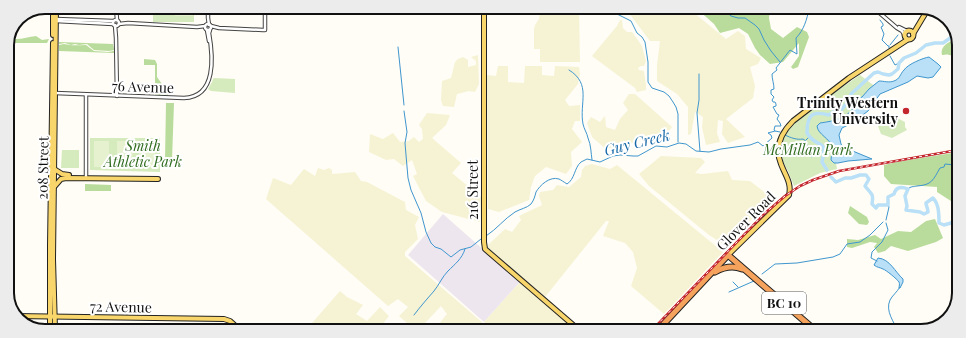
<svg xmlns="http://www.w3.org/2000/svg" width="966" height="338" font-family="'Playfair Display',serif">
	<rect width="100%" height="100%" fill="#fffdf5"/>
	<!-- industrial -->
	<polygon fill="#eee6ef" points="443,214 520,282 484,322 408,255"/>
	<!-- farmland -->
	<g fill="#f6f3d4">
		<polygon points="632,8 688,8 726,39 738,31 745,36 746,49 761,58 758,64 750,67 755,86 753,98 726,119 745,137 728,143 722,134 723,121 718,120 717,133 720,142 706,145 702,127 703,117 695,112 691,134 688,135 688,107 677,94 657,81 657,65 660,41 650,41 629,13"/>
		<polygon points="579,9 580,62 540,62 540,49 534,49 534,29 535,25 539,19 540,11"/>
		<polygon points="620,20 622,20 623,28 627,32 632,32 642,46 646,61 644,66 641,66 638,68 639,70 644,71 646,85 646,90 637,92 635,88 592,56 617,26"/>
		<polygon points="478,55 479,84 475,92 469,91 457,94 454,107 443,106 441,100 442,81 451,78 455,62 458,59 463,57 468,60 468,67 476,65 476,61 471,57"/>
		<polygon points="498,66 508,66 508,82 524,83 525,66 542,66 542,75 554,76 555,66 579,67 580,74 578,84 565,100 569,106 580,105 580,121 575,121 572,129 582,142 571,152 572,166 566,174 546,167 535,176 531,187 529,200 499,212 488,209 487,75 496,76"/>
		<polygon points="629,94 635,94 672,127 666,134 652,134 641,138 629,145 607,150 592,137 587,123 591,117 600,122 605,116 606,127 615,130 620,119 628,110 623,103"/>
		<polygon points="427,113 450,115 446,125 432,138 461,163 452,173 481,197 480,222 442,212 426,201 413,176 417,174 412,160 403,166 394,159 386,160 369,152 370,134 383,139 393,133 400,142 409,141 414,137 419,142 423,139 422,129 419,125"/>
		<polygon points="661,156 701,158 705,162 695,173 702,174 728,171 732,180 750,181 772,198 726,246 709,235 649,186 639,174"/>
		<polygon points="592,164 610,169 617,165 723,252 664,314 631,286 637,268 633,252 625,243 603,236 609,221 606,221 545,297 488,248 488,245 505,229 512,232 521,220 519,216 542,205 539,196 540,192 553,190 557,185 569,187 581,177 582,170 585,166"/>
		<polygon points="318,168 324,170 329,168 332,170 332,174 355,172 361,181 367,182 405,202 406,210 419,217 415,225 418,239 405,252 405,256 491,330 434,330 447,314 441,306 425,323 414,329 399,316 408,307 398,299 388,306 266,199 273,178 291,185 304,169 315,176"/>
		<polygon points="520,282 575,330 494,330 484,322"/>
		<polygon points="340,291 347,297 363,305 356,314 367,321 380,307 389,316 378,330 306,330"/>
	</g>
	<!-- green -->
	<g fill="#d5ebbd">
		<rect x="153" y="7" width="41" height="15"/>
		<polygon points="860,75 877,88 831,133 837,169 820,173 794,186 788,171 783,162 781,153 784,136 789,128 796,121 815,106"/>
		<polygon points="214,78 235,79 235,93 211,91 208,89 212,82 213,79"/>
		<polygon points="895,117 905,122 905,127 907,130 892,138 881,134 878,126"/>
		<polygon points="90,138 160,138 160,172 90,170"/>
		<polygon points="62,150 79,150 79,168 61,168"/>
	</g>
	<!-- forest -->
	<g fill="#b9dc9c">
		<polygon points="696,8 770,9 769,18 771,29 783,38 797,27 807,32 809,37 798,67 793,69 791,67 799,56 799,43 783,62 770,64 760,55 755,48 748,34 739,28 720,33 714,24"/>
		<path d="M36,36L42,40L49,39L47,43H7L9,38C18,41 27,37 36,36Z"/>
		<path d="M957,38L959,42V57C954,58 953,55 949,55C947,54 945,55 942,55C940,45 950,42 957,38Z"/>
		<polygon points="59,42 113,44 114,50 109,51 94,50 87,44 79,45 75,44 71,45 65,43 59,44"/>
		<path d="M64,44C72,46 79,45 86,45L94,51L108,52L114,51V53L59,51V45Z"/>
		<polygon points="144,59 155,60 157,64 157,77 162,84 168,87 168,96 155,95 155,65 144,65"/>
		<polygon points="166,103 174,103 172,160 165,160"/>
		<polygon points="958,152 958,202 954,203 937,192 937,187 891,184 884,176 884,165 897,162"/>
		<polygon points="85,184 111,185 111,191 85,191"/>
		<polygon points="850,206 867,217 869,222 867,225 859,224 848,213"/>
		<polygon points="935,219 943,238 936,242 908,251 891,246 885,251 878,253 874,247 877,243 870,242 852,248 847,247 847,239 858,240 875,235 881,239 898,231 911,232 926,221"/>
	</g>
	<!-- pitch -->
	<g fill="#e6f2cf">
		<rect x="175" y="7" width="18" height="9"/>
		<rect x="94" y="141" width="15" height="26"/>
		<polygon points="117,141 133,141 132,168 117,168"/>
		<rect x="139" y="141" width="16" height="26"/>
	</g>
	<!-- water -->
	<g fill="#b9e0f7" stroke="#3f96cf">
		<path d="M929,57L938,64L941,67L933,77L928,78L917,76L908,82L880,94L868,111L864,114L859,117L854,122L842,128L839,135L841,144L843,147L872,159L848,161L838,163H834L831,160C831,156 833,151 832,147C830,138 818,135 817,126L820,123C834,121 846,119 855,106C857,104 858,101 860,98L862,97L869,89L879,81C884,81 889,83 894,81C900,79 900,74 904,70C908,64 923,58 929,57Z"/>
		<path d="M878,258C890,259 895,272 903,279V282L900,288H899C899,286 900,284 899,282C897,279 886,270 883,269C879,267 878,268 874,265Z"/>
	</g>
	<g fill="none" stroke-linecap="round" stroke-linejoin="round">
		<!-- stream -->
		<g stroke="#3f96cf" stroke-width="1">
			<polyline points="722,8 731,16 738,18 745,18 755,25 759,29 764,40 771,51 780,62"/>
			<polyline points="609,10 631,21 637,33 642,37 645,42 648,62 648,82 652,88 664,92 669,96 673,102 676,107 678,114 678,142"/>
			<polyline points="880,20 883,24 883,26 881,27 884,34 882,40 888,46 889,46 889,48"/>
			<polyline points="890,45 898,35"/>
			<polyline points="398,47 404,105"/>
			<polyline points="890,56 895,65 899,63"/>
			<path d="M569,70C592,84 579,103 583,124C584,129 587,133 588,138C591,145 591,153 592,160"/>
			<polyline points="699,74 699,100 697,113 700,151"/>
			<polyline points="404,111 407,132 405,143 406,155 408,178 411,190 421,213 426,232 431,243 435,247 441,249 451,257 460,250 471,247 481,239"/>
			<path d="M775,131L774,130L775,126H781L780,123L777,119L779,115L777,114L773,107L776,106V104L775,102H773L772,100L774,97L771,94V90L774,89C774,84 772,79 772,74L777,70L776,68L790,50L797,54L796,38C804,30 807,19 809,9"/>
			<path d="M785,135C791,138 797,140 803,139L806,141L807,147L804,152L809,155H810L811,157L818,152L824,153"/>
			<polyline points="806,140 809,137"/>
			<path d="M908,189C911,186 913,187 917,186C932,185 933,180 940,168L944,167L945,164L955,165L958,161"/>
			<polyline points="886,220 889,207 888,205"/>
			<path d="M486,236C497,229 504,219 515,212C520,209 527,208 531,204C534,200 535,196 536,192C540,185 550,176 559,179C561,180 564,182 567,184C575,179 574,168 581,162C583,161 585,160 587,159L600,162L613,156L620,155L633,156H638L656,146L667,147L679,143L686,144L696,151L709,152L721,149L750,145L758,142L763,146L772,138L771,135L768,133L775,131L780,132"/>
			<polyline points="877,261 871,258 872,252 882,242 888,230 886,223"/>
			<polyline points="762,274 775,264 797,263 833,257 840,254 847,244 860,242 870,235 883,222"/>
			<polyline points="733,282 738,287"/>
			<polyline points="729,292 754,281"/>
			<path d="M414,315C420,307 427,299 434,291C439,285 442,277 448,271C455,264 462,259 465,249"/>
			<path d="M898,331C894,322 885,311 890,300C892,296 897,292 900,287"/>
		</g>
		<!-- river -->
		<g stroke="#b9e0f7" stroke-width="3.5">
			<path d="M827,170L822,162C828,136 817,150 807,133C807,116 811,110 829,115L834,111H840L848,102L851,94L874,73L878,72L883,74L889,75L892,74L898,69L899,63L904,58L916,53L926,45L935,43H943L956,34"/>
			<path d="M831,177L836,182L845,178H851L860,175H866L869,179L865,186C871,194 874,193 872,204L876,208L878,205H888V197L894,194C896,187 901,186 908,189L905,196L907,206L906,210L920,212L924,214L928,212C928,208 926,206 926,203L933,198C939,204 939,215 939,223L944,225L951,223L958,216"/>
		</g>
		<!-- minor casing -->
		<g stroke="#444" stroke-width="4.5">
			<g id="minor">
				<polyline points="116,7 117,20"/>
				<polyline points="208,7 208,18 209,25"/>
				<polyline points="875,9 897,28 902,31 904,34"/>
				<polyline points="56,19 113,21"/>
				<circle cx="116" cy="23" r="3"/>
				<polyline points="56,21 113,24"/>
				<circle cx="208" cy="27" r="3"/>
				<polyline points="119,24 128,23 197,27 205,26"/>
				<polyline points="115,25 116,38 117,96"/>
				<polyline points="211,26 219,28 263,30 265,30 265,7"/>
				<polyline points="899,27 907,31"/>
				<polyline points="207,30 209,41"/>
				<path d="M55,93L184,98C217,97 213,56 209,33L210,30"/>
				<polyline points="86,178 86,95"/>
			</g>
		</g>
		<!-- major casing -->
		<g stroke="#222" stroke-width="6">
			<g id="major">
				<polyline points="484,8 484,242 485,249 579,330"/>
				<circle cx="909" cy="35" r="4.5"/>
				<polyline points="913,34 928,9"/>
				<polyline points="53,35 53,7"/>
				<polyline points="54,169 62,174 69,175"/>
				<polyline points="54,187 61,179 66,178 158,179"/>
				<path d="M728,255L789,195C792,183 785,175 781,164C774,147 781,133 793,121L849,78L907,40"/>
				<polyline points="15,316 224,319 230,321 240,330"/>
				<polyline points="50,329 50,245 53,43"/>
				<polyline points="55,329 53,259 56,7"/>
			</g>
		</g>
		<!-- highway casing -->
		<g stroke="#222" stroke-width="7">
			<g id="highway">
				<path d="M715,272C724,267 732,265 742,269"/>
				<polyline points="658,330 728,255 816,331"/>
			</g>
		</g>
		<!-- minor -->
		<use href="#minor" stroke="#fff" stroke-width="2.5"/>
		<!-- major -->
		<use href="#major" stroke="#f9d66b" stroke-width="4"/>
		<!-- highway -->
		<use href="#highway" stroke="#f5a25d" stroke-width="5"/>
		<!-- rail casing -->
		<g stroke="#c4262e" stroke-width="2.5">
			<polyline id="rail" points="652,330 764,214 785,196 800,186 813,180 839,171 958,150"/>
		</g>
		<!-- rail -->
		<use href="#rail" stroke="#fff" stroke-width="1" stroke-dasharray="3" stroke-linecap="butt"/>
	</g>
	<!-- markers -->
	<circle fill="#c4262e" stroke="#fff" stroke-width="1.5" cx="906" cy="111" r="4"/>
	<g text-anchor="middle" stroke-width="4" stroke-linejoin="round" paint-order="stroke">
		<!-- shield labels -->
		<rect fill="#fff" stroke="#585858" stroke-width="1" x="762" y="292" width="44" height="22" rx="3"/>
		<g font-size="13" font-weight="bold" fill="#111">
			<text x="784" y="308">BC 10</text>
		</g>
		<!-- street labels -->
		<g font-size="14" fill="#111" stroke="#fff">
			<text transform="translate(143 87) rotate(2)" y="5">76 Avenue</text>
			<text transform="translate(43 168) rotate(-89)" y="5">208 Street</text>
			<text transform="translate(473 190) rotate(-90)" y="5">216 Street</text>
			<text transform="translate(746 221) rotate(-45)" y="5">Glover Road</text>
			<text transform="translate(121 307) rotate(1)" y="5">72 Avenue</text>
		</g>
		<!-- poi labels -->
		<g font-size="14" font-weight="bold" fill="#111" stroke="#fff" text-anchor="end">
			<text x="898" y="108">Trinity Western<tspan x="898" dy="16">University</tspan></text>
		</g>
		<!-- park labels -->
		<g font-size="14" font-style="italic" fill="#2f6b1f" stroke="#fff">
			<text x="143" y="151">Smith<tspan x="143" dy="16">Athletic Park</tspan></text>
			<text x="808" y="155">McMillan Park</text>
		</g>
		<!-- water labels -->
		<g font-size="15" font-style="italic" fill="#1768a6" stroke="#fff">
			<text transform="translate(637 143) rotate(-14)" y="5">Guy Creek</text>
		</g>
	</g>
	<!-- crop -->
	<path d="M0 0H966V338H0ZM45 14H921A31 31 0 0 1 952 45V293A31 31 0 0 1 921 324H45A31 31 0 0 1 14 293V45A31 31 0 0 1 45 14Z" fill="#ececec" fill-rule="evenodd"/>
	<path fill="none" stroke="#111" stroke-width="2" d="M45 14H921A31 31 0 0 1 952 45V293A31 31 0 0 1 921 324H45A31 31 0 0 1 14 293V45A31 31 0 0 1 45 14Z"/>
</svg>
